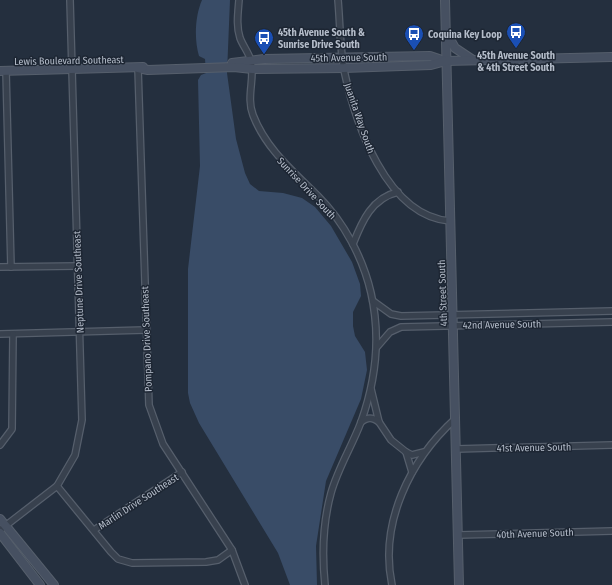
<svg xmlns="http://www.w3.org/2000/svg" width="612" height="585" font-family="'Fira Sans Condensed',sans-serif">
	<rect width="100%" height="100%" fill="#242f3e"/>
	<!-- water -->
	<path fill="#394c67" d="M202,0H230L227,73L236,139L245,173L250,184L259,191L283,193L302,198L315,207L331,226L352,262L360,284L361,296L353,312V326L355,336L365,352L367,370L361,399L326,481L316,546L317,585H290L278,553L199,423L190,403L188,393V269L200,166L198,80L201,75L206,73L205,59L199,56C194,39 195,16 202,0Z"/>
	<g fill="none" stroke-linecap="round" stroke-linejoin="round">
		<!-- street casing -->
		<g stroke="#565f6c" stroke-width="8">
			<g id="street">
				<path d="M239,0C238,13 236,26 240,38C243,46 249,53 251,61C255,79 246,97 253,115C266,149 293,171 318,196C344,222 363,258 371,293C381,337 376,380 361,422C352,446 338,468 331,493C323,522 322,555 325,585"/>
				<path d="M338,0C340,22 340,49 344,70C355,122 386,216 450,221"/>
				<polyline points="138,68 149,405 163,444 232,550 245,585"/>
				<polyline points="6,71 11,267"/>
				<path d="M353,244C362,221 372,198 398,192"/>
				<polyline points="0,267 77,266"/>
				<polyline points="373,301 391,314 401,316 612,311"/>
				<polyline points="0,334 145,330"/>
				<polyline points="377,347 390,332 401,327 612,322"/>
				<polyline points="371,389 379,422 391,440 406,452 412,455 424,452"/>
				<path d="M361,422C368,417 372,417 379,422"/>
				<polyline points="0,445 12,429 13,334"/>
				<polyline points="456,449 612,445"/>
				<polyline points="406,452 412,472"/>
				<polyline points="57,486 111,552 118,559 132,563 206,562 218,560 232,550"/>
				<polyline points="0,530 57,486 75,455 82,420 70,0"/>
				<polyline points="94,530 182,472"/>
				<polyline points="458,535 612,531"/>
				<path d="M392,585C379,523 410,460 455,419"/>
			</g>
		</g>
		<!-- secondary casing -->
		<g stroke="#565f6c" stroke-width="10">
			<g id="secondary">
				<polyline points="445,0 459,585"/>
				<polyline points="447,34 455,48 473,60"/>
				<polyline points="232,63 264,59 430,56 445,61"/>
				<polyline points="138,68 148,70 234,67 252,69 344,68 431,65 446,61 612,57"/>
				<polyline points="0,71 143,67"/>
				<polyline points="0,519 54,585"/>
				<polyline points="0,533 40,585"/>
			</g>
		</g>
		<!-- street -->
		<use href="#street" stroke="#38414e" stroke-width="5.5"/>
		<!-- secondary -->
		<use href="#secondary" stroke="#465061" stroke-width="8"/>
	</g>
	<!-- icons -->
	<defs>
		<g id="bus-pin" transform="scale(1)"><path d="M0 17L-7.5 6A9.5 9.5 0 1 1 7.5 6Z" fill="#1a4fb4" stroke="#1d2633"/><path d="M-5-6H5V4H4V6H2V4H-2V6H-4V4H-5ZM-3.5-4V0h7V-4ZM-3.5 1.2v1.5H-2V1.2ZM2 1.2v1.5H3.5V1.2Z" fill="#fff"/></g>
	</defs>
	<g fill-rule="evenodd">
		<use href="#bus-pin" x="516" y="32"/>
		<use href="#bus-pin" x="414" y="34"/>
		<use href="#bus-pin" x="264" y="38"/>
	</g>
	<g text-anchor="middle" stroke-width="3" stroke-linejoin="round" paint-order="stroke">
		<!-- poi labels -->
		<g font-size="10" font-weight="bold" fill="#b4bcc9" stroke="#1d2633" text-anchor="start">
			<text x="278" y="36">45th Avenue South &amp;<tspan x="278" dy="12">Sunrise Drive South</tspan></text>
			<text x="428" y="38">Coquina Key Loop</text>
			<text x="516" y="59" text-anchor="middle">45th Avenue South<tspan x="516" dy="12">&amp; 4th Street South</tspan></text>
		</g>
		<!-- street labels -->
		<g font-size="10" fill="#b4bcc9" stroke="#1d2633">
			<text transform="translate(349 57) rotate(-1)" y="4">45th Avenue South</text>
			<text transform="translate(69 60) rotate(-1)" y="4">Lewis Boulevard Southeast</text>
			<text transform="translate(360 118) rotate(71)" y="4">Juanita Way South</text>
			<text transform="translate(307 188) rotate(47)" y="4">Sunrise Drive South</text>
			<text transform="translate(78 282) rotate(-92)" y="4">Neptune Drive Southeast</text>
			<text transform="translate(442 293) rotate(-92)" y="4">4th Street South</text>
			<text transform="translate(502 324) rotate(-1)" y="4">42nd Avenue South</text>
			<text transform="translate(146 339) rotate(-92)" y="4">Pompano Drive Southeast</text>
			<text transform="translate(534 447) rotate(-1)" y="4">41st Avenue South</text>
			<text transform="translate(138 501) rotate(-33)" y="4">Marlin Drive Southeast</text>
			<text transform="translate(535 533) rotate(-2)" y="4">40th Avenue South</text>
		</g>
	</g>
</svg>
